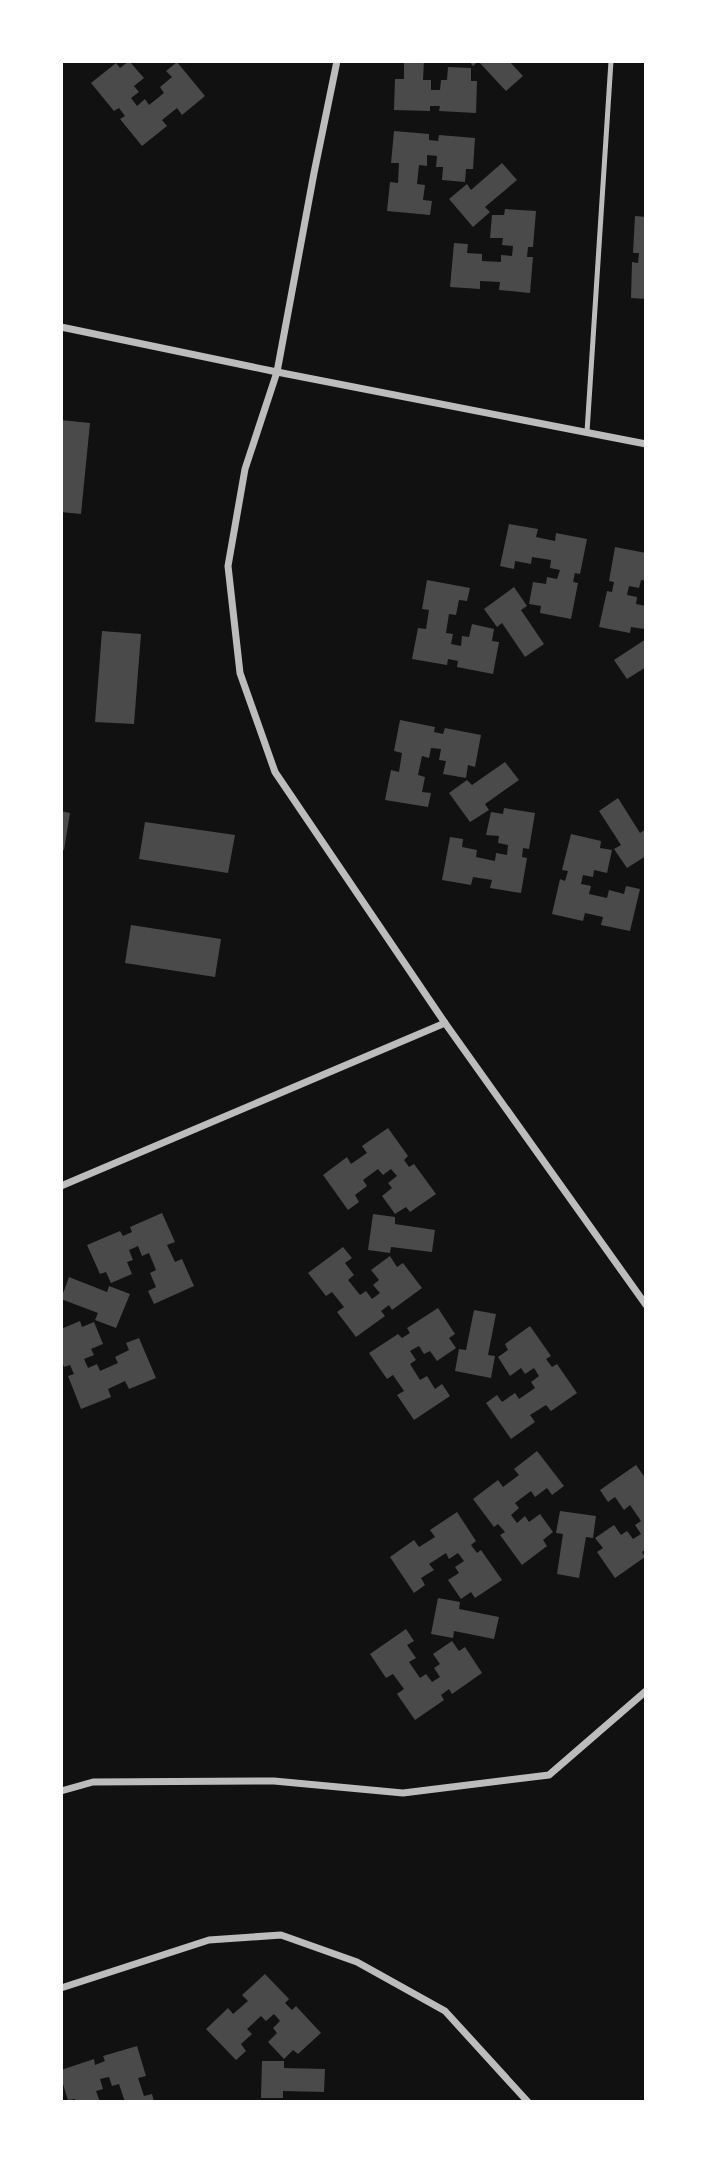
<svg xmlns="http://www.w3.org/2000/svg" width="707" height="2163" font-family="'Fira Sans Condensed',sans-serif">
	<rect width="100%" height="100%" fill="#111"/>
	<!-- building -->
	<g fill="#4a4a4a">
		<polygon points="129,61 144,78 134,86 139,92 131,98 137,106 145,99 149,105 164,93 160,87 172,77 166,71 177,62 205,96 182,115 177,108 162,120 167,126 142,146 120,119 125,116 119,108 114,111 91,83 116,63 120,68"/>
		<polygon points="404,61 424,61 423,80 431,80 431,90 440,90 441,80 447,80 448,67 471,68 471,81 477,81 476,113 439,111 440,106 430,106 430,111 394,110 395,79 404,79"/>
		<polygon points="469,61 509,61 523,76 506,91 478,61 473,66"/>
		<polygon points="394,131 429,134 429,140 438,141 439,135 475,138 473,169 466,169 465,182 442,180 443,167 436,167 437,156 427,155 427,166 419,165 417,184 425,185 423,200 432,201 430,215 387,211 390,182 398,183 399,163 391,163"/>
		<polygon points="502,163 517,180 485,207 490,212 473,227 449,199 467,184 471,190"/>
		<polygon points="505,209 536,211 533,247 528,247 527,257 533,257 530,293 499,290 500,282 480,281 480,289 450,287 454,243 468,244 467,253 482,254 482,261 501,262 501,255 512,256 513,246 502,245 503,238 490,238 492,215 504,215"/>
		<polygon points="635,216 646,217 646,299 631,298 632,262 638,263 639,253 633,253"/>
		<polygon points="61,420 90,423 81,514 61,512"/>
		<polygon points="509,524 538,529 536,537 555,541 556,533 587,539 580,574 575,573 573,582 578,583 571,619 540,613 541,606 529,604 533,582 546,584 547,577 557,579 560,570 550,568 551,560 532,557 531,564 515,561 514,569 500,566"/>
		<polygon points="615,547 646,553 646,581 641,580 639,588 629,586 627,595 637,597 636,604 646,606 646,621 644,629 631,627 630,633 599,627 607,591 612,592 614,582 609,581"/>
		<polygon points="427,580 470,588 467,601 459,600 456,615 449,614 446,633 453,634 451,644 461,646 462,636 469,637 472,624 494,629 492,641 499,642 493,674 457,667 458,661 448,659 447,665 412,659 418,628 426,629 429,610 422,609"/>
		<polygon points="514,587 527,606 521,610 544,644 525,657 502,623 497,627 484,609"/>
		<polygon points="102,631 141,634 134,724 95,722"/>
		<polygon points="646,639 646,667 627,679 614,660"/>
		<polygon points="400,720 435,727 434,732 443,734 445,728 481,735 475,767 468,765 466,778 443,774 446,761 439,760 441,749 431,748 429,758 422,756 418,775 425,777 422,792 431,793 428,807 385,800 391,770 399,772 402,753 394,751"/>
		<polygon points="505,762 519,780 485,804 489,810 470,822 449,793 467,780 472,785"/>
		<polygon points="618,798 640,833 646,829 646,856 627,868 614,849 621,845 599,811"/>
		<polygon points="504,808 535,813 529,849 523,848 522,857 527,858 521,893 490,888 492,880 473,877 471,885 442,880 450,837 463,839 462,847 477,850 476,857 495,861 496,853 507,855 508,845 498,843 499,836 486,835 491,812 503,814"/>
		<polygon points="61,811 70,813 64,850 61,850"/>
		<polygon points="145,822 235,835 228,873 139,859"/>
		<polygon points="571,834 601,841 600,848 612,850 607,873 594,870 593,877 583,875 581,884 591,886 589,894 607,898 609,890 624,894 626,886 640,889 630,931 601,925 603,917 585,913 583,921 552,914 560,879 565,881 568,871 562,870"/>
		<polygon points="131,925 221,939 215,977 125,963"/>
		<polygon points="388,1128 408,1156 404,1160 409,1167 414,1164 436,1194 410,1212 406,1207 395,1214 382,1196 392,1188 388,1183 397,1176 391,1169 383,1175 378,1169 363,1180 367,1186 355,1195 359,1202 348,1210 323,1175 347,1157 351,1164 367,1153 362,1146"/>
		<polygon points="162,1213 175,1242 167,1245 175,1262 182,1259 194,1286 154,1304 148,1291 156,1287 150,1273 156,1270 149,1253 142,1256 138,1246 129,1250 133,1260 127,1262 132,1274 111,1283 106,1272 100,1274 87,1245 120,1231 123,1236 132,1232 130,1227"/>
		<polygon points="373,1214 395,1217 395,1224 435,1230 432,1252 391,1247 390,1253 368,1250"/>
		<polygon points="343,1247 352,1258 345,1263 354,1275 348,1280 360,1295 366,1291 372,1299 380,1293 373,1285 379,1280 371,1270 390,1256 397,1267 403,1263 422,1288 392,1310 389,1305 381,1311 385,1316 356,1337 337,1312 344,1307 332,1292 326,1296 308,1273"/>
		<polygon points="69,1277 107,1292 109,1286 130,1294 116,1328 95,1320 98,1313 61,1299"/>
		<polygon points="438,1308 455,1334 449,1338 456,1348 437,1361 430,1351 424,1354 419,1346 410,1351 416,1360 410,1364 420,1380 427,1376 435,1389 442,1384 450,1396 414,1420 397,1395 404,1391 393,1375 387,1379 369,1353 398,1334 402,1338 410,1333 407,1328"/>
		<polygon points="474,1310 496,1314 488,1355 495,1356 491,1378 455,1371 459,1349 466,1350"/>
		<polygon points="80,1321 82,1327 94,1322 103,1344 91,1349 94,1355 84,1359 88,1368 97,1364 100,1371 118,1363 115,1357 129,1350 126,1343 139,1338 156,1378 129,1389 125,1381 108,1389 111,1397 81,1409 68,1376 74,1374 70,1365 64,1367 61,1359 61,1329"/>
		<polygon points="530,1326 551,1356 546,1359 552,1367 557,1364 577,1393 551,1411 546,1405 530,1415 535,1422 511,1439 486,1403 497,1395 502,1402 515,1393 519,1399 535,1388 531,1382 539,1376 534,1368 525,1374 521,1368 510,1376 498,1357 508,1350 505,1344"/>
		<polygon points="537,1451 564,1486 552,1495 547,1488 535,1497 531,1491 515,1503 519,1508 511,1515 517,1523 525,1516 529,1522 540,1514 553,1532 543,1540 547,1546 522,1565 500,1535 505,1532 498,1524 494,1527 473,1499 498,1480 503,1487 519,1475 514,1469"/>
		<polygon points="636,1465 646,1479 646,1549 642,1552 645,1557 615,1578 597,1552 603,1548 595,1538 614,1525 621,1535 627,1531 633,1539 641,1534 635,1525 641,1521 630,1505 624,1510 615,1497 608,1502 600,1490"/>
		<polygon points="560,1511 596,1516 593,1538 586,1537 579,1578 557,1574 563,1534 556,1533"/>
		<polygon points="457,1512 476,1541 471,1545 477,1553 481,1550 502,1580 475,1598 471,1592 461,1599 448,1580 459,1573 455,1567 464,1561 458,1553 449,1559 446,1553 429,1564 434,1570 421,1578 425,1585 414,1593 390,1557 414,1540 419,1547 435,1537 430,1530"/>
		<polygon points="438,1598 460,1602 459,1609 499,1617 494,1639 454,1631 453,1638 431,1634"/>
		<polygon points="406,1629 414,1641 407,1645 416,1658 409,1662 420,1678 426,1674 432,1682 440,1677 434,1668 440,1664 433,1654 452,1641 459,1651 465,1647 482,1673 452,1694 449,1689 441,1695 444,1700 415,1720 397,1694 404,1689 393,1674 386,1678 370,1654"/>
		<polygon points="265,1974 289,1999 285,2003 292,2010 296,2006 321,2033 298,2054 293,2050 284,2059 268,2042 277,2033 273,2028 280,2021 274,2014 266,2021 261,2016 247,2029 252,2034 241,2044 246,2051 236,2060 206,2029 228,2008 233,2014 248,2001 242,1995"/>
		<polygon points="137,2046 146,2076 138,2078 144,2096 152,2094 154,2102 125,2102 119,2084 112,2086 109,2077 100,2079 103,2089 96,2091 100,2102 76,2102 75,2099 68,2100 61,2078 61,2070 94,2059 95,2065 105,2061 103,2056"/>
		<polygon points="262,2061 284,2061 284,2068 325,2069 324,2092 283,2091 283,2098 261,2098"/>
	</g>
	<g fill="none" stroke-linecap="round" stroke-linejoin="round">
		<!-- service -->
		<polyline stroke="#bcbcbc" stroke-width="5" points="587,432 611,61"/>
		<!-- minor -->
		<g stroke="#bcbcbc" stroke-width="7">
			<polyline points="337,61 314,173 277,372 245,469 228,566 240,673 275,772 445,1023 646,1305"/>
			<polyline points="61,327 277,372 646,444"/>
			<polyline points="61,1186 445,1023"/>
			<polyline points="61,1791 93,1782 274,1781 403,1793 549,1775 646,1691"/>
			<polyline points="61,1988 209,1940 281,1935 357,1962 445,2011 528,2102"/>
		</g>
	</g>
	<!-- border -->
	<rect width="707" height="2163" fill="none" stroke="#ffffff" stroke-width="126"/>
</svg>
